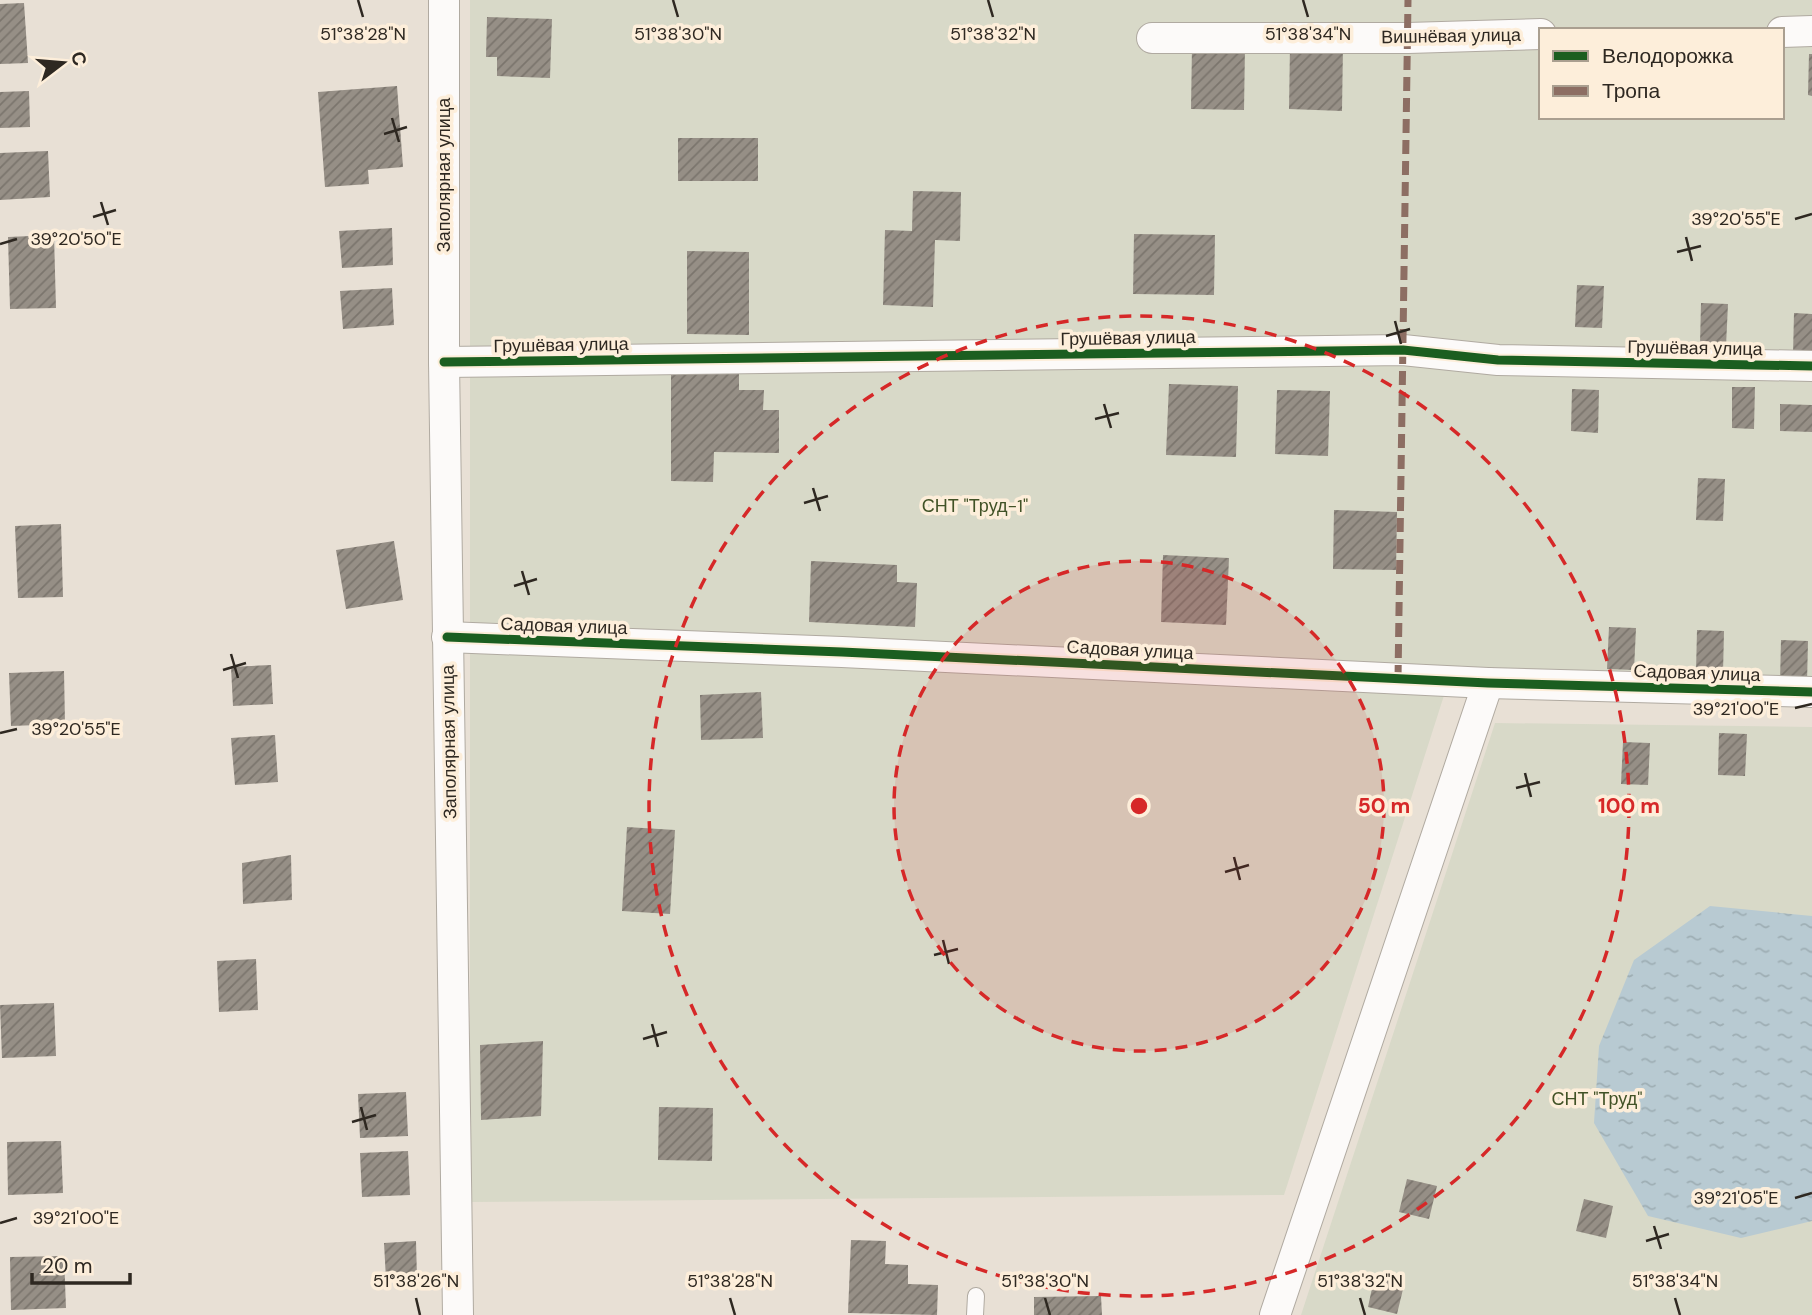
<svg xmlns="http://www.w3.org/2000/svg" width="1812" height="1315" font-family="'DM Sans',sans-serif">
	<defs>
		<pattern id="water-ripples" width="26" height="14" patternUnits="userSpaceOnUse" patternTransform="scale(1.75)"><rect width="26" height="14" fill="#b8cad2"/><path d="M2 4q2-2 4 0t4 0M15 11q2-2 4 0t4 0" fill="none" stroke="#9eaeb4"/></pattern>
		<pattern id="building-hatch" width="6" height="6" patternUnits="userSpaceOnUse" patternTransform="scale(1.75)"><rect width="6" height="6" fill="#968f86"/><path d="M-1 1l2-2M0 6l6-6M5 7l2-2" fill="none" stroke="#7b756d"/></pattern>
	</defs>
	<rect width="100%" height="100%" fill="#e8e0d5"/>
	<!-- garden -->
	<g fill="#d8d9c8" fill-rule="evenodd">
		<path d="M470,0H1812V688L1448,683L1284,1195L470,1202ZM1541,30H1782V117H1541Z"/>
		<polygon points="1495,723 1812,727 1812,1315 1301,1315"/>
	</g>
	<!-- water -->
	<polygon fill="url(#water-ripples)" points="1710,906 1812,916 1812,1221 1741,1238 1648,1216 1594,1123 1599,1046 1634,960"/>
	<!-- building -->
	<g fill="url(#building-hatch)">
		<polygon points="24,3 28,63 0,64 0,4"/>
		<polygon points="487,17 552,19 550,78 497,76 497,57 486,57"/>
		<polygon points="1192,45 1245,46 1244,110 1191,109"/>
		<polygon points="1290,45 1343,46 1342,111 1289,109"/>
		<polygon points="1809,54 1812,54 1812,96 1808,95"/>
		<polygon points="397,86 403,167 368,170 369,184 325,187 318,92"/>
		<polygon points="29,91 30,127 0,128 0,92"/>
		<rect x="678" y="138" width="80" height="43"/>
		<polygon points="48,151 50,197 0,200 0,153"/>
		<polygon points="913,191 961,192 960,241 935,240 933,307 883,305 885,230 912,231"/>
		<polygon points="392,228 393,265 342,268 339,231"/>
		<polygon points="1134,234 1215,235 1214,295 1133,294"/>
		<polygon points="54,235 56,308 10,309 8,237"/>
		<polygon points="687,251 749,252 749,335 687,334"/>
		<polygon points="1577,285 1604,286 1602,328 1575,327"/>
		<polygon points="392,288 394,325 343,329 340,291"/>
		<polygon points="1701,303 1728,304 1726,346 1700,345"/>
		<polygon points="1794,313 1812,314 1812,356 1793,355"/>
		<polygon points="671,371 739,371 739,390 764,390 763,410 779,410 779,453 714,452 713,482 671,481"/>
		<polygon points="1169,384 1238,386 1236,457 1166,455"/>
		<polygon points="1732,387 1755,387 1754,429 1732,428"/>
		<polygon points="1572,389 1599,390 1598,433 1571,431"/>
		<polygon points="1277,390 1330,391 1328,456 1275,454"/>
		<polygon points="1780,404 1812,405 1812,432 1780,431"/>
		<polygon points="1698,478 1725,479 1723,521 1696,520"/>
		<polygon points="1334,510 1397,512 1396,570 1333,569"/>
		<polygon points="61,524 63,597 18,598 15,526"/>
		<polygon points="394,541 403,600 346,609 336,550"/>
		<polygon points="1163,555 1229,558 1226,625 1161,622"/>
		<polygon points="811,561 897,565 897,582 917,583 915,627 809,622"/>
		<polygon points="1609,627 1636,628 1634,670 1607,669"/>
		<polygon points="1697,630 1724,631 1723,673 1696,672"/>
		<polygon points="1781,640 1808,641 1807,683 1780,682"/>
		<polygon points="271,665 273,704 233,706 231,667"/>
		<polygon points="64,671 65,724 11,726 9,673"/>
		<polygon points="761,692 763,738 701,740 700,695"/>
		<polygon points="1719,733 1747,734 1745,776 1718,775"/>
		<polygon points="275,735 278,782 235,785 231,738"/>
		<polygon points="1623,742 1650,743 1648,785 1621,784"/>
		<polygon points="627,827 675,830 670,914 622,911"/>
		<polygon points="291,855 292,900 243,904 242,863"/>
		<polygon points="256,959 258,1010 219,1012 217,961"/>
		<polygon points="54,1003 56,1056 2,1058 0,1005"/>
		<polygon points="543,1041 541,1116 481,1120 480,1045"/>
		<polygon points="406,1092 408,1136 360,1138 358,1094"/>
		<polygon points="659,1107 713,1108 712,1161 658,1160"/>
		<polygon points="61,1141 63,1193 8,1195 7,1142"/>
		<polygon points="408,1151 410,1195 362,1197 360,1153"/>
		<polygon points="1407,1179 1437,1186 1429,1219 1399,1212"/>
		<polygon points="1584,1199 1613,1206 1606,1238 1576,1231"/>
		<polygon points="851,1240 886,1241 885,1264 908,1265 908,1284 938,1285 937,1315 848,1313"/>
		<polygon points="416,1241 417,1278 386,1279 384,1243"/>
		<polygon points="64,1256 66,1308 11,1310 10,1257"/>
		<polygon points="1375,1274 1405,1281 1397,1314 1368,1307"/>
		<polygon points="1101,1296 1102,1315 1034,1315 1034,1297"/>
	</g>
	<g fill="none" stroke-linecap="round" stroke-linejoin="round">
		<!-- service casing -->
		<g stroke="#b0aaa1" stroke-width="18">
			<polyline id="service" points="975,1315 976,1296"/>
		</g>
		<!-- minor casing -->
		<g stroke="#b0aaa1" stroke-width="32">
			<g id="minor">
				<polyline points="444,0 444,362 458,1315"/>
				<polyline points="1782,32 1812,31"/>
				<polyline points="1152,38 1408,38 1541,34"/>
				<polyline points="444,362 1403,350 1498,360 1812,366"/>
				<polyline points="447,637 842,652 1488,683 1812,692"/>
				<polyline points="1275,1315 1488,683"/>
			</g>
		</g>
		<!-- service -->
		<use href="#service" stroke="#fcfaf9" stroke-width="16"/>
		<!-- minor -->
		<use href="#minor" stroke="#fcfaf9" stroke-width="30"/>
		<!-- quiet -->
		<polyline stroke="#8d6e63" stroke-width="7" stroke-dasharray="14 7" stroke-linecap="butt" points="1398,679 1408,0"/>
		<!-- cycleway casing -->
		<g stroke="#fdeeda" stroke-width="13">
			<g id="cycleway">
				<polyline points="444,362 1403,350 1498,360 1812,366"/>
				<polyline points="447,637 842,652 1488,683 1812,692"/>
			</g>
		</g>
		<!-- cycleway -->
		<use href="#cycleway" stroke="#1b5e20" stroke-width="9"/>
	</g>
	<!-- ticks -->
	<path fill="none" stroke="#2e2821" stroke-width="2.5" d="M358,0L363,17M673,0L678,17M988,0L993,17M1303,0L1308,17M392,118L399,142M384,134L407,127M101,202L108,225M93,217L116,210M1795,219L1812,214M1686,237L1692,261M0,244L17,239M1677,252L1701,246M1395,321L1401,344M1386,336L1410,329M1104,404L1111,428M1095,419L1119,413M813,488L820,511M804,503L828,496M522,571L529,595M514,586L537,579M231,654L238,678M223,670L246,663M1795,708L1812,704M0,733L17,729M1525,773L1531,797M1516,788L1540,782M1234,857L1240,880M1225,872L1249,865M943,940L949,964M934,955L958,949M652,1024L658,1047M643,1039L667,1032M361,1107L367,1130M352,1122L376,1115M1795,1198L1812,1193M0,1223L17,1218M1654,1226L1661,1249M1646,1241L1669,1234M416,1298L420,1315M730,1298L735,1315M1045,1298L1050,1315M1360,1298L1365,1315M1675,1298L1680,1315"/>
	<!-- distance rings -->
	<circle cx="1139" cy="806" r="245" fill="#d62828" fill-opacity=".12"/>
	<g fill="none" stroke="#d62828" stroke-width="3.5" stroke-dasharray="12 9">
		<circle cx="1139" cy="806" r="245"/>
		<circle cx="1139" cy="806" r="490"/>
	</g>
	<g text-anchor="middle" stroke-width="7" stroke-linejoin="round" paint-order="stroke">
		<!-- street labels -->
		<g font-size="18" fill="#2e2821" stroke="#fdeeda">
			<text transform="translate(1451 36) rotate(-1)" y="6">Вишнёвая улица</text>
			<text transform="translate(444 175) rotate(-90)" y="6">Заполярная улица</text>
			<text transform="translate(1128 338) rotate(-1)" y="6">Грушёвая улица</text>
			<text transform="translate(561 345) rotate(-1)" y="6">Грушёвая улица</text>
			<text transform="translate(1695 348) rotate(1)" y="6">Грушёвая улица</text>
			<text transform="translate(564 626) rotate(2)" y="6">Садовая улица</text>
			<text transform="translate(1130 650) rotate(3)" y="6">Садовая улица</text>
			<text transform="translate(1697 673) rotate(2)" y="6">Садовая улица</text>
			<text transform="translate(449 742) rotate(-91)" y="6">Заполярная улица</text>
		</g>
		<!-- park labels -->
		<g font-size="18" fill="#415226" stroke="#fdeeda">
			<text x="975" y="512">СНТ "Труд-1"</text>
			<text x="1597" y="1105">СНТ "Труд"</text>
		</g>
	</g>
	<g font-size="18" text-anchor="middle" fill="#2e2821" stroke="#fdeeda" stroke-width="7" stroke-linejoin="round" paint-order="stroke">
		<text x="363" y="40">51°38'28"N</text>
		<text x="678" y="40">51°38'30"N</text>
		<text x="993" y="40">51°38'32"N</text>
		<text x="1308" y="40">51°38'34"N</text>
		<text x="1736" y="225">39°20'55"E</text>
		<text x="76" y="245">39°20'50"E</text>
		<text x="1736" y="715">39°21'00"E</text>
		<text x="76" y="735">39°20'55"E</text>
		<text x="1736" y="1204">39°21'05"E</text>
		<text x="76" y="1224">39°21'00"E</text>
		<text x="416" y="1287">51°38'26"N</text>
		<text x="730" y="1287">51°38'28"N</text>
		<text x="1045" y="1287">51°38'30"N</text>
		<text x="1360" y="1287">51°38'32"N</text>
		<text x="1675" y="1287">51°38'34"N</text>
	</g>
	<circle cx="1139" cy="806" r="10" fill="#d62828" stroke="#fdeeda" stroke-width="3.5"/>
	<g font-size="21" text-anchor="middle" font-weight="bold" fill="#d62828" stroke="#fdeeda" stroke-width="7" stroke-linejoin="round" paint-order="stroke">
		<text x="1384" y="813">50 m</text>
		<text x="1629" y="813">100 m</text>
	</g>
	<!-- legend -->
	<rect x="1539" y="28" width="245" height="91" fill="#fdeeda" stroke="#aa9f90" stroke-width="2"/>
	<rect x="1553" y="51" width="35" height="10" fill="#1b5e20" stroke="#aa9f90" stroke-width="2"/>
	<text x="1602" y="63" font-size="21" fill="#2e2821">Велодорожка</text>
	<rect x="1553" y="86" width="35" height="10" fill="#8d6e63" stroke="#aa9f90" stroke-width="2"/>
	<text x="1602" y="98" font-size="21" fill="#2e2821">Тропа</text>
	<!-- north arrow -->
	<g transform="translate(63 63) rotate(74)" stroke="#fdeeda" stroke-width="5" paint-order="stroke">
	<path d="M0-5L12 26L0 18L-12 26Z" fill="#2e2821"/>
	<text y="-10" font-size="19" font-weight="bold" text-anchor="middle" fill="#2e2821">С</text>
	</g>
	<!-- scale -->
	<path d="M32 1273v10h98v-10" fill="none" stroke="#2e2821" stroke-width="3.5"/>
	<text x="42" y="1273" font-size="21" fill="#2e2821" stroke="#fdeeda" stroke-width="5" paint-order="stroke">20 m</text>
</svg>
